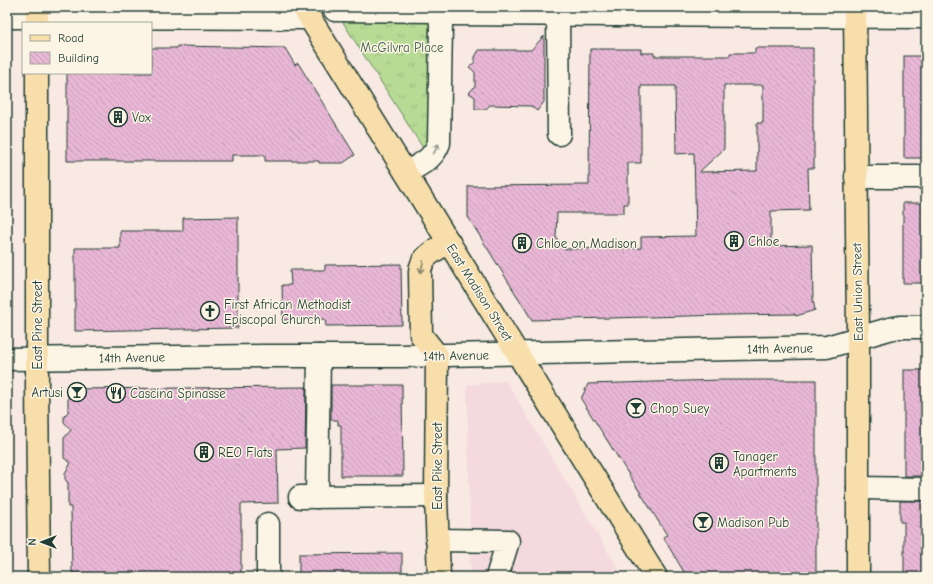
<svg xmlns="http://www.w3.org/2000/svg" width="933" height="584" font-family="'Comic Neue',sans-serif">
	<defs>
		<pattern id="grass-tufts" width="24" height="20" patternUnits="userSpaceOnUse"><rect width="24" height="20" fill="#b7da95"/><path d="M3 7l-1-3M5 7V3M7 7l1-3M15 17l-1-3M17 17v-4M19 17l1-3" fill="none" stroke="#9dbc81"/></pattern>
		<pattern id="building-back-hatch" width="6" height="6" patternUnits="userSpaceOnUse"><rect width="6" height="6" fill="#e9b7d6"/><path d="M-1 5l2 2M0 0l6 6M5-1l2 2" fill="none" stroke="#c79eb8"/></pattern>
	</defs>
	<rect width="100%" height="100%" fill="#f8e9e2"/>
	<filter id="ink" filterUnits="userSpaceOnUse"><feTurbulence type="fractalNoise" baseFrequency=".025" numOctaves="2"/><feDisplacementMap in="SourceGraphic" scale="8" xChannelSelector="R" yChannelSelector="G"/><feConvolveMatrix kernelMatrix="1 2 1 2 8 2 1 2 1" color-interpolation-filters="sRGB"/></filter>
	<g filter="url(#ink)">
		<!-- built -->
		<polygon fill="#f4dade" points="506,381 623,577 471,577 467,385"/>
		<!-- grass -->
		<polygon fill="url(#grass-tufts)" stroke="#6b8c64" points="335,10 439,11 437,170"/>
		<!-- building -->
		<g fill="url(#building-back-hatch)" stroke="#1f3d34" fill-rule="evenodd">
			<polygon points="544,36 544,102 537,111 531,106 490,105 486,109 475,109 475,97 469,93 475,86 475,72 469,67 475,62 475,57 479,50 531,50"/>
			<polygon points="177,46 285,48 295,65 298,63 355,155 343,163 319,163 319,161 265,161 265,155 232,155 232,161 67,161 67,73 151,73 151,48 177,48"/>
			<path d="M755,48H813V132H814V168H808L809,210L771,211V246L812,245L813,300L815,310L796,316L795,314L726,315L532,320L468,217V186L589,185L590,49H641V53H654V56H730V53H755ZM724,85H763V123H757V171L699,172L724,149ZM641,86H675L676,154L694,153L696,236L641,237V248L563,249L556,237L557,213H624V204H628V163H641Z"/>
			<rect x="904" y="56" width="22" height="102"/>
			<rect x="903" y="203" width="23" height="80"/>
			<polygon points="238,217 238,328 75,331 75,248 120,248 120,231 183,231 183,218"/>
			<polygon points="401,264 402,325 326,326 325,319 283,320 282,285 291,285 290,270 325,270 325,265"/>
			<rect x="904" y="370" width="22" height="106"/>
			<polygon points="720,380 816,380 816,577 779,577 779,575 730,575 731,577 687,577 663,537 667,535 581,399 588,384"/>
			<polygon points="331,385 402,385 403,476 341,476 341,425 338,425 338,420 331,420"/>
			<polygon points="306,387 305,448 277,449 278,503 241,504 241,577 129,577 129,573 72,573 71,507 68,507 68,483 65,479 65,473 71,463 64,458 64,438 71,430 64,422 64,416 68,412 68,389"/>
			<polygon points="900,501 926,501 926,577 904,577 904,522 900,522"/>
			<polygon points="402,553 402,577 299,577 299,554"/>
		</g>
		<g fill="none" stroke-linecap="round" stroke-linejoin="round">
			<!-- minor casing -->
			<g stroke="#1f3d34" stroke-width="25">
				<g id="minor">
					<polyline points="335,10 439,11 453,14 926,17"/>
					<polyline points="558,15 559,134"/>
					<polyline points="7,17 310,18"/>
					<path d="M406,173C420,164 433,160 439,143L441,25L439,7"/>
					<polyline points="856,177 926,177"/>
					<polyline points="7,359 262,356 401,356 827,347 889,329 900,327 926,327"/>
					<polyline points="858,488 926,489"/>
					<polyline points="300,497 436,496"/>
					<polyline points="317,497 319,356"/>
					<polyline points="268,524 268,577"/>
					<polyline points="437,540 508,541 497,577"/>
				</g>
			</g>
			<!-- major casing -->
			<g stroke="#1f3d34" stroke-width="25">
				<g id="major">
					<polyline points="303,7 656,577"/>
					<polyline points="855,7 858,337 858,577"/>
					<polyline points="37,23 37,7"/>
					<polyline points="37,73 37,385 39,577"/>
					<path d="M439,577L436,496L437,355L421,335L420,271C422,255 436,250 449,242"/>
				</g>
			</g>
			<!-- minor -->
			<use href="#minor" stroke="#fcf5e5" stroke-width="22"/>
			<!-- major -->
			<use href="#major" stroke="#f8deab" stroke-width="22"/>
		</g>
		<!-- one-way arrows -->
		<defs><path id="oneway-shaft" d="M-6 0H5M1.5-3L5.5 0L1.5 3" fill="none" stroke-width="1.6" stroke-linecap="round" stroke-linejoin="round"/></defs>
		<use stroke="#8e998c" href="#oneway-shaft" transform="translate(436 149) rotate(-63)"/>
		<use stroke="#81856a" href="#oneway-shaft" transform="translate(422 267) rotate(102)"/>
	</g>
	<!-- icons -->
	<defs>
		<g id="building-ring" transform="scale(1)"><circle r="9.5" fill="#fcf5e5" stroke="#1f3d34" stroke-width="1.5"/><path d="M-4-6H4V6H1V3H-1V6H-4ZM-2.5-4.3h1.7v1.8h-1.7ZM.8-4.3h1.7v1.8H.8ZM-2.5-1h1.7V.8h-1.7ZM.8-1h1.7V.8H.8Z" fill="#1f3d34"/></g>
		<g id="church-ring" transform="scale(1)"><circle r="9.5" fill="#fcf5e5" stroke="#1f3d34" stroke-width="1.5"/><path d="M-1.2-6h2.4v3.5h3.3v2.4h-3.3V6h-2.4V-.1h-3.3v-2.4h3.3Z" fill="#1f3d34"/></g>
		<g id="bar-ring" transform="scale(1)"><circle r="9.5" fill="#fcf5e5" stroke="#1f3d34" stroke-width="1.5"/><path d="M-6-5H6L.8 .8V4.5H3.5V6h-7V4.5H-.8V.8Z" fill="#1f3d34"/></g>
		<g id="restaurant-ring" transform="scale(1)"><circle r="9.5" fill="#fcf5e5" stroke="#1f3d34" stroke-width="1.5"/><path d="M-5-6h1v4h1v-4h1v4h1v-4h1v5L-1.5 .5V6h-2V.5L-5-1ZM5-6V6H3V1.5H1.5Q1.5-4 5-6Z" fill="#1f3d34"/></g>
	</defs>
	<g fill-rule="evenodd">
		<use href="#building-ring" x="118" y="117"/>
		<use href="#building-ring" x="734" y="241"/>
		<use href="#building-ring" x="522" y="243"/>
		<use href="#church-ring" x="210" y="311"/>
		<use href="#bar-ring" x="77" y="392"/>
		<use href="#restaurant-ring" x="116" y="393"/>
		<use href="#bar-ring" x="636" y="408"/>
		<use href="#building-ring" x="204" y="452"/>
		<use href="#building-ring" x="719" y="463"/>
		<use href="#bar-ring" x="703" y="522"/>
	</g>
	<g text-anchor="middle" stroke-width="3" stroke-linejoin="round" paint-order="stroke">
		<!-- park labels -->
		<g font-size="13" fill="#3d5c47" stroke="#fcf5e5">
			<text x="402" y="52">McGilvra Place</text>
		</g>
		<!-- poi labels -->
		<g font-size="13" fill="#1f3d34" stroke="#fcf5e5" text-anchor="start">
			<text x="132" y="122">Vox</text>
			<text x="748" y="246">Chloe</text>
			<text x="536" y="248">Chloe on Madison</text>
			<text x="224" y="309">First African Methodist<tspan x="224" dy="15">Episcopal Church</tspan></text>
			<text x="63" y="397" text-anchor="end">Artusi</text>
			<text x="130" y="398">Cascina Spinasse</text>
			<text x="650" y="413">Chop Suey</text>
			<text x="218" y="457">REO Flats</text>
			<text x="733" y="461">Tanager<tspan x="733" dy="15">Apartments</tspan></text>
			<text x="717" y="527">Madison Pub</text>
		</g>
		<!-- street labels -->
		<g font-size="13" fill="#1f3d34" stroke="#fcf5e5">
			<text transform="translate(480 292) rotate(58)" y="5">East Madison Street</text>
			<text transform="translate(857 292) rotate(-91)" y="5">East Union Street</text>
			<text transform="translate(37 325) rotate(-90)" y="5">East Pine Street</text>
			<text transform="translate(780 348) rotate(-1)" y="5">14th Avenue</text>
			<text transform="translate(456 355) rotate(-1)" y="5">14th Avenue</text>
			<text transform="translate(132 357) rotate(-1)" y="5">14th Avenue</text>
			<text transform="translate(437 466) rotate(-90)" y="5">East Pike Street</text>
		</g>
	</g>
	<!-- margin -->
	<rect width="933" height="584" fill="none" stroke="#fcf5e5" stroke-width="24"/>
	<rect x="12" y="12" width="909" height="560" fill="none" stroke="#1f3d34" stroke-width="1.5" filter="url(#ink)"/>
	<!-- legend -->
	<rect x="22" y="22" width="130" height="52" fill="#fcf5e5" stroke="#a4ab9e"/>
	<rect x="30" y="35" width="20" height="6" fill="#f8deab" stroke="#a4ab9e"/>
	<text x="58" y="42" font-size="12" fill="#1f3d34">Road</text>
	<rect x="30" y="52" width="20" height="12" fill="url(#building-back-hatch)" stroke="#a4ab9e"/>
	<text x="58" y="62" font-size="12" fill="#1f3d34">Building</text>
	<!-- north arrow -->
	<g transform="translate(42 542) rotate(270)" stroke="#fcf5e5" stroke-width="3" paint-order="stroke">
	<path d="M0-3L7 15L0 10L-7 15Z" fill="#1f3d34"/>
	<text y="-6" font-size="11" font-weight="bold" text-anchor="middle" fill="#1f3d34">N</text>
	</g>
</svg>
